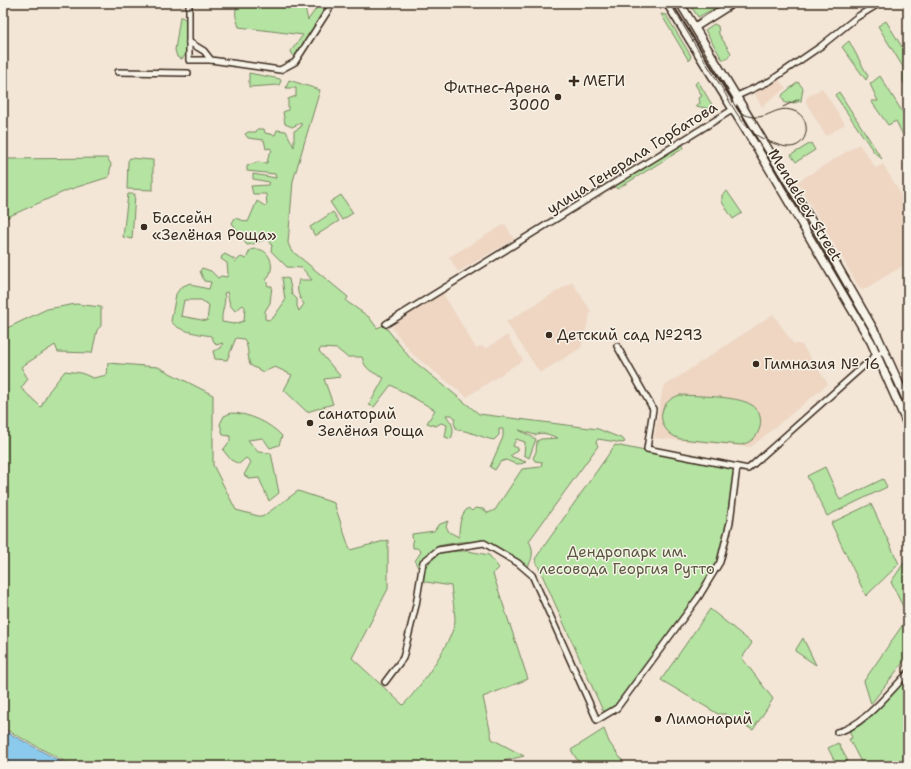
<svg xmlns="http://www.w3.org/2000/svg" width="911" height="769" font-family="'Shantell Sans',sans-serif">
	<rect width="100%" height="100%" fill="#f3e6d7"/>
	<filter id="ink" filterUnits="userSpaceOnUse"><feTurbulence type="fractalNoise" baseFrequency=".025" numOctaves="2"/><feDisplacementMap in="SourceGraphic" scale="8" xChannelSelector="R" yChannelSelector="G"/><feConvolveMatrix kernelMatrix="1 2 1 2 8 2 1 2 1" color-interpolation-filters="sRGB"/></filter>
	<g filter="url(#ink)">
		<!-- built -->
		<g fill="#eed6c3">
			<polygon points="777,78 786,88 762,107 754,93"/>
			<polygon points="822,88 845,124 826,136 806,103 806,98"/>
			<polygon points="859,144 876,168 883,164 908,206 908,263 863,290 860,289 797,182"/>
			<polygon points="505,224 514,239 458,272 449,257"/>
			<polygon points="572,282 591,311 581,348 540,373 506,322"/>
			<polygon points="443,293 476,348 480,346 487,348 507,335 523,360 467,397 413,355 392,328 393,325"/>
			<polygon points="773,314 793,343 802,345 828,384 751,447 654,438 663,387"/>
		</g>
		<!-- green -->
		<g fill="#b4e3a2" stroke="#788660" fill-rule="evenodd">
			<path d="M239,3L304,4L308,20L320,3H327L312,31L294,58L291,51L303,35L239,27C236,18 233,11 239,3Z"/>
			<polygon points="689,3 725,3 698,17"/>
			<polygon points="661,14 666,15 691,56 689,61"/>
			<polygon points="180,17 182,17 186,20 186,54 182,59 177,57 175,50"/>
			<polygon points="886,21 902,47 908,45 908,90 903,81 903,67 878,26"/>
			<polygon points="714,24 718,26 719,34 731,53 727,59 722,59 705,30"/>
			<polygon points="849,41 868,76 866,80 842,47"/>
			<polygon points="249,73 280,79 281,81 279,85 249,87"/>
			<polygon points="880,76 908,121 908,145 896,121 888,125 871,101 878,101 870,84"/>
			<path d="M289,80L320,90L293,181L288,243L291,250L348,297L346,301L369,317L377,328L384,325L410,358L479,414L598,429L623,439L625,442L622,443L598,439L596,442L598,446L529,541C535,552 532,559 527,569L483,542H459L438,546L418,568L415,561L421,552L417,548H413L412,534L434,531L438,525L448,521L446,526L449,532L459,537C459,526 460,515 468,508L472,511L475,508L483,509L488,513L495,510L522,469L541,467L542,462L535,461L533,458L536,452L537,441L541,439L558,438C550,435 542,431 535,435L519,430L536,439L529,458L524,455L525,442L516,439L513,446L518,448L516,452L510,456L526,462C518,466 513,463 506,460L500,462L495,470L490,467L503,437V429H499V435L494,440C482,438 468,430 457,430L454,423L455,418L452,415H446C451,423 456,427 451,439L445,437L447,425L441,423L436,426L427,423L435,410L391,385L374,407L369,405L384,378C372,372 365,370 362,357H347L337,349L321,348L319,351L341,377L324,379L333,404L307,412L284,390L292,375L275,367L263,372L250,365C247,355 249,347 244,339L236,338L227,360L215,359L213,351L221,348L223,343L216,345L211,336C200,334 176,331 171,321L176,294L181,287L190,283L195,286L209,289L211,282L204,281L200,271L202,268L211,271L218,278L221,276L227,277L228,273L227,263L221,259L222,256L225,254L234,259L235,262L241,257L246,259L250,250C269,244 278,267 266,280L268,286H272L270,303L265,311V319L268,320L273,318L285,301L282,277L289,279L292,294L297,299V306L299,311L304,304C298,296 296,290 299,280H312L302,268L287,267L271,251L272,245H271L268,239C260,240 254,245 247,245L240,236H236L237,230L232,223L235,218L248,222L257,201L265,206L267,205L266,194H253L251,186L268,185L269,182L253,179V174L276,178L275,174L247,171V166L257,162L267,163L269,154L272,151L270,148L266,149L264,140L248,138L245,134L248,132H256L257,129H264L265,133L275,135L277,130L286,131L294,147V131L301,127V123L292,127L285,124L283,112L288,110V99L296,96V88H286ZM227,292L230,305L235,311L243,305L245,307L244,321L234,324L222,322C221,310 227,303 224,293ZM184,300H201L209,305L207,321L181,316Z"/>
			<polygon points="698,81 715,110 696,106 700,103 699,98 702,96 695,84"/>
			<polygon points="798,82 803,88 801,101 794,103 785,103 782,97 783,94"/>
			<polygon points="839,92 882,159 874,152 835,95"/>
			<polygon points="811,143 815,150 796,162 791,155"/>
			<polygon points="682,144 684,148 617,189 615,186"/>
			<polygon points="107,158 111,164 109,177 68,190 3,219 3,161 7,159"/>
			<polygon points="130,158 153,160 153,190 127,189 128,161"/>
			<polygon points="727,191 742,213 733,219 722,202 722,195"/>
			<polygon points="128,194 135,194 132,239 123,237"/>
			<polygon points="341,195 353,213 342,220 330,202"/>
			<polygon points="333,212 339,221 315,236 310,227"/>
			<path d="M76,304L101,307V326L97,330L92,353L58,352L55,345L21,367L28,379L21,388L41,407L49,391L65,371L81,373L93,378L107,375L108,363L158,367L213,395V465L236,510L262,517L298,491L334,503L350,550L388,540V589L352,658L403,705C418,691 453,641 455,621C455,610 452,597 451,586L420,581L426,566L442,551H468L489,555L499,568L493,574L528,679L483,697L492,739L524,756L483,766H73L3,728V330L47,309Z"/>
			<path d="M680,395C698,396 736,396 750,404C759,408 762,418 760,427C757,438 751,442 741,445L680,439C656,431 655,402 680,395Z"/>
			<path d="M231,413C249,413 270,423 282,436L279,445L270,448L263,438L248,440L258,452L271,453L279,493L269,501L259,478L250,479L244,475L251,462L246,458L239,464L231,460L223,450L230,441V436L223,435L220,424L224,416Z"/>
			<polygon points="615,445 735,469 728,522 718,562 696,597 613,710 603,711 535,559"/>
			<polygon points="825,467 840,500 883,479 887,487 827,516 807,476"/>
			<polygon points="871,504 899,564 866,596 831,523"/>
			<polygon points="908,557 908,617 891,582"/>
			<polygon points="710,609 752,643 742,658 773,699 753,730 725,714 718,714 661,680"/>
			<polygon points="908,617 908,656 871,704 864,681"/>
			<polygon points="803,638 816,665 795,651"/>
			<polygon points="908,676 908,766 863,766 849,739 852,738 849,730 859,725"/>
			<polygon points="604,729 609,742 626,766 581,766 571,750"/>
			<polygon points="838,743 848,761 837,766 828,748"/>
		</g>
		<!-- water -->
		<polygon fill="#8bcaec" stroke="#6b8a9a" points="3,730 69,766 3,766"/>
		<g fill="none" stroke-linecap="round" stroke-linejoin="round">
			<!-- street casing -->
			<g stroke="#3b2a1e" stroke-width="8">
				<g id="street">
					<polyline points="189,3 189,60 211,60 280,70 295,62 333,3"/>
					<polyline points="189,42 204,51 211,60"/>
					<polyline points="118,72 188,73"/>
					<polyline points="386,324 732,110 737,96 770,81 821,46 857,17 880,3"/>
					<polyline points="617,346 653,409 647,449 748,469 876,355 884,350"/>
					<polyline points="385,682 403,658 416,605 423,562 438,550 484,543 518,563 532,575 597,720 617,708 698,598 720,562 730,522 737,467"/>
					<path d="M837,732C863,727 890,691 908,673"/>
				</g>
			</g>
			<!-- secondary casing -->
			<g stroke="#3b2a1e" stroke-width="10">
				<g id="secondary">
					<polyline points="667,3 757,148 871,342 908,426"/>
					<polyline points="680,3 814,225 878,337 908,403"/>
					<polyline points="695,27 733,3"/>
				</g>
			</g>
			<!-- street -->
			<use href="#street" stroke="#f7f3e8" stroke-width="5"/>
			<!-- secondary -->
			<use href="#secondary" stroke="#f7f3e8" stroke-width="7"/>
			<!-- tram -->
			<g stroke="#3b2a1e" stroke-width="1">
				<path d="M670,3C687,32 704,60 722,88C730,102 739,120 751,131C758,138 780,147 789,147C810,147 812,117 794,111C772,103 767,127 739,112L671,3"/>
				<polyline points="783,107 799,99"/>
			</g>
		</g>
	</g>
	<!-- markers -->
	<g fill="#3b2a1e" stroke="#f7f3e8" stroke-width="1.5">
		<path d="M572 75h4v4h4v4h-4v4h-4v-4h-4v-4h4z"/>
		<circle cx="558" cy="97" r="4"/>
		<circle cx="144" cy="227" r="4"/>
		<circle cx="549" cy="335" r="4"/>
		<circle cx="756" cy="364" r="4"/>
		<circle cx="310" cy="423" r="4"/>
		<circle cx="658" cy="719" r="4"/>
	</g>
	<g text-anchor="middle" stroke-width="3" stroke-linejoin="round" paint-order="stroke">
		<!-- poi labels -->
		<g font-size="15" fill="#3b2a1e" stroke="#f7f3e8" text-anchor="start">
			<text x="583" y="86">МЕГИ</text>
			<text x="550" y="93" text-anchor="end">Фитнес-Арена<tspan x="550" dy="17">3000</tspan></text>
			<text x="152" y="223">Бассейн<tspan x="152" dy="17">«Зелёная Роща»</tspan></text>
			<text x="557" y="340">Детский сад №293</text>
			<text x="764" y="369">Гимназия № 16</text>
			<text x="318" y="419">санаторий<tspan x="318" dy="17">Зелёная Роща</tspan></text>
			<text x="666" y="724">Лимонарий</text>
		</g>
		<!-- street labels -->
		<g font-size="15" fill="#3b2a1e" stroke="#f7f3e8">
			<text transform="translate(632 158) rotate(-32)" y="5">улица Генерала Горбатова</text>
			<text transform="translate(805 205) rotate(59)" y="5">Mendeleev Street</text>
		</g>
		<!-- park labels -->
		<g font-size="15" fill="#59583f" stroke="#f7f3e8">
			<text x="627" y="557">Дендропарк им.<tspan x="627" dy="17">лесовода Георгия Рутто</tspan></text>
		</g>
	</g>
	<!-- margin -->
	<rect width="911" height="769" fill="none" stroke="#f7f3e8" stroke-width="16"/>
	<rect x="8" y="8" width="895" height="753" fill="none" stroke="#3b2a1e" stroke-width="1.5" filter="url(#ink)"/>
</svg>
